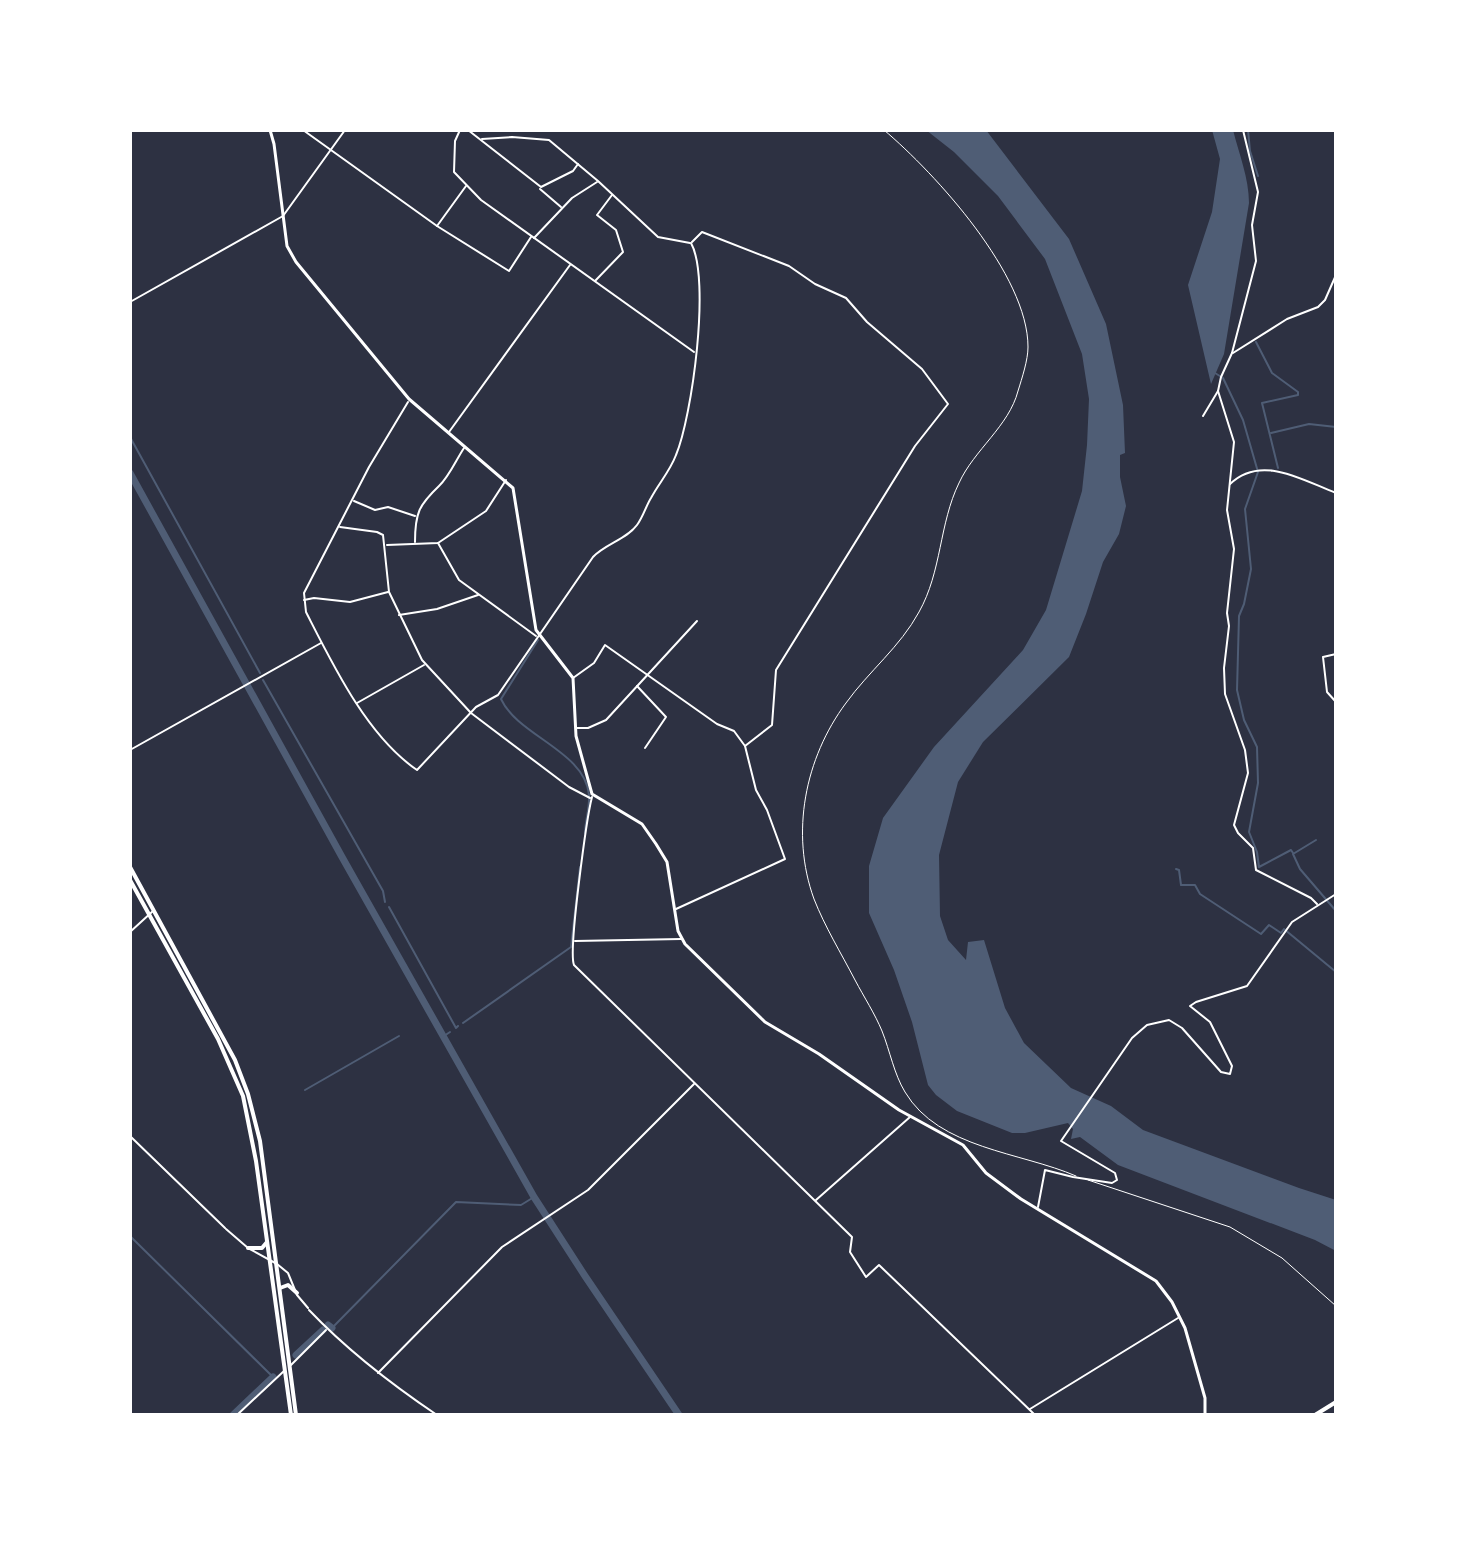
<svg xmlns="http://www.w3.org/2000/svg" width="1466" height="1545" font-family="'Libre Baskerville',serif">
	<rect width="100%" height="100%" fill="#2d3142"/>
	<!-- water -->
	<g fill="#4f5d75">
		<polygon points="926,130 986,130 1069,239 1106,324 1123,405 1125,453 1120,455 1120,477 1126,506 1119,534 1103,562 1086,614 1069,657 983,742 958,782 939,855 940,916 948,940 966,960 968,942 984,940 1005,1008 1024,1043 1071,1088 1111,1106 1143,1130 1299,1188 1336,1200 1336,1251 1315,1240 1118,1165 1080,1137 1071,1139 1073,1129 1068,1123 1025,1133 1012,1133 957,1111 936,1095 928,1085 912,1022 894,970 869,913 869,866 883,818 934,747 1023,650 1046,610 1082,491 1087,445 1089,399 1082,354 1045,259 998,196 954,152"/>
		<path d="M1212,130H1233C1239,154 1249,178 1249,203L1224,354L1211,384L1188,285L1212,212L1220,159Z"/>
	</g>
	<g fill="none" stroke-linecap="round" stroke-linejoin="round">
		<!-- stream -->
		<g stroke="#4f5d75" stroke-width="2">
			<polyline points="1248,130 1250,151 1258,176"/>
			<polyline points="1256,342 1272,373 1298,392 1298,395 1262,403 1278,468"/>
			<polyline points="1215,373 1223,378 1243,420 1258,472 1245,509 1251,569 1244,604 1239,616 1237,690 1244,720 1257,747 1258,783 1249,832 1257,852 1259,867 1291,850 1293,853"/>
			<polyline points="1271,433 1309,424 1336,427"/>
			<polyline points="130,437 260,673"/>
			<path d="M538,640L501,699C518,736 585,751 589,795C590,808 585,821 585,833"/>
			<polyline points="263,680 383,891 385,902"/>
			<polyline points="1316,840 1293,854 1300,869 1336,911"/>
			<polyline points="1176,869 1179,870 1181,885 1195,885 1200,894 1261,934 1269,925 1281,933 1284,929 1336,972"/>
			<polyline points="389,907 456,1028 458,1026"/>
			<polyline points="463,1023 571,947 580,867"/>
			<polyline points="444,1036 450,1032"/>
			<polyline points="305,1090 399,1036"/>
			<polyline points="130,1236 273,1377"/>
			<polyline points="332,1328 456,1202 521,1205 534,1197"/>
		</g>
		<!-- river -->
		<g stroke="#4f5d75" stroke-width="7">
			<polyline points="130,473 342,857 534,1197 585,1276 679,1415"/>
			<polyline points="328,1325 332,1328"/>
			<polyline points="296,1355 323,1330"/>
			<polyline points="233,1415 273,1377"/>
		</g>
		<!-- service -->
		<g stroke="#fff" stroke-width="1">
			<path d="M884,130C936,174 1028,275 1028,347C1028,360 1022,378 1018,391C1009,426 974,450 959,483C939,524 942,571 919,612C900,647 869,671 846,703C805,758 790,833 814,899C825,927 841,953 855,980C864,997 875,1014 882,1031C890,1051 894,1074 905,1092C939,1149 1021,1152 1076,1176"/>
			<polyline points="1088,1180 1230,1227 1282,1258 1336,1306"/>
		</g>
		<!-- minor -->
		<g stroke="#fff" stroke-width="2">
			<polyline points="303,130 437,226 509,271 531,237"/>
			<polyline points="460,130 455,141 454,172 481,200 694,352"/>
			<polyline points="468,130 541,187 573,171 578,164"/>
			<polyline points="482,139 512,137 549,140 598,181 658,237 690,243"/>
			<polyline points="540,189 561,207"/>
			<polyline points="437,226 466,186"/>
			<polyline points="534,238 572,198 597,182"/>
			<polyline points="692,242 702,232 789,266 815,284 846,298 867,322 922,369 948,404 915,446 776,670 772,725 745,746"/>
			<polyline points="595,281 623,252 616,230 597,215 612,195"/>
			<polyline points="130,302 283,216 345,130"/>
			<polyline points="1233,353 1287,319 1318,307 1325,300 1336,275"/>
			<polyline points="1218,391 1234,442 1227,510 1234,549 1227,613 1229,626 1224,668 1225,694 1245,750 1248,773 1234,825 1238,833 1253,848 1256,870 1311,898 1317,904"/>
			<path d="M408,402L369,467L304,593L306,612C333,665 367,736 417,770L476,707L498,695L593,557C605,544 627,539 637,525C643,517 646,506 651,498C659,483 670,471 676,455C692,417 711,279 691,243"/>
			<polyline points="1203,416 1218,391 1221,377 1232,353 1256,261 1252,225 1258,192 1243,130"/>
			<polyline points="449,432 570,265"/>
			<path d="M1230,484C1261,454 1302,480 1336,493"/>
			<polyline points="354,501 375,510 388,507 415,516"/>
			<polyline points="340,527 377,532 383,535 389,592 422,660 471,713 569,787 590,798"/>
			<path d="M415,542C415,513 419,505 439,486C449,477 456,460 464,448"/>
			<polyline points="438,543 459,580 536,636"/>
			<polyline points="387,545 438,543 486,511 506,480"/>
			<polyline points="304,600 314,598 350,602 388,592"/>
			<polyline points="399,615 437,609 478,595"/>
			<polyline points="1336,654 1323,657 1327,692 1336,702"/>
			<polyline points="573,678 594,663 605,645 717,724 734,731 745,746 756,790 767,810 785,859 676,909"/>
			<polyline points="637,686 666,717 645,748"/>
			<polyline points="357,703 424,665"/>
			<polyline points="576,728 588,728 606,720 697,621"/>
			<polyline points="130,750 321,643"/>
			<path d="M592,797C587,816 568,951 574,965L852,1237L850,1252L866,1277L879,1265L1035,1415"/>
			<polyline points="575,941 681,939"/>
			<polyline points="130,1136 225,1228"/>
			<polyline points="816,1200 910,1117"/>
			<polyline points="1038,1207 1045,1170 1073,1177 1112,1183 1117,1180 1115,1173 1061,1141 1132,1038 1147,1025 1169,1020 1182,1028 1221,1072 1230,1074 1232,1066 1210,1022 1190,1006 1196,1002 1247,986 1292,922 1336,894"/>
			<path d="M309,1310C347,1350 391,1384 437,1415"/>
			<polyline points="291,1365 326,1330"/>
			<polyline points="378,1373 502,1247 588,1190 694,1084"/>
			<polyline points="1030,1409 1178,1318"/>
			<polyline points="237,1415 284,1371"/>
		</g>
		<!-- tertiary -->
		<g stroke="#fff" stroke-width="2">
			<polyline points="130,932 153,911"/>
			<polyline points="226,1229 248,1248 277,1264 288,1273 297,1295 308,1308"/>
		</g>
		<!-- secondary -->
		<polyline stroke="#fff" stroke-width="3" points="270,130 274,144 287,246 296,262 409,399 513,488 536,630 573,678 576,736 592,794 642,824 656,844 667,862 678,931 685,944 765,1022 819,1054 899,1110 963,1145 986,1173 1021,1199 1156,1281 1172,1302 1185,1328 1205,1398 1205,1415"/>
		<!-- trunk -->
		<g stroke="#fff" stroke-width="4">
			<polyline points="130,867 235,1060 248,1094 260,1141 296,1415"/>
			<polyline points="130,880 218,1039 243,1096 256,1161 291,1415"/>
			<polyline points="248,1248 262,1248 267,1242"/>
			<polyline points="280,1288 288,1285 297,1293"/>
		</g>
		<!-- motorway -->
		<polyline stroke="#fff" stroke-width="4" points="1315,1415 1336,1402"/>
	</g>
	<!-- border -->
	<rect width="1466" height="1545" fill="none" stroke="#ffffff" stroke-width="264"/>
</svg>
